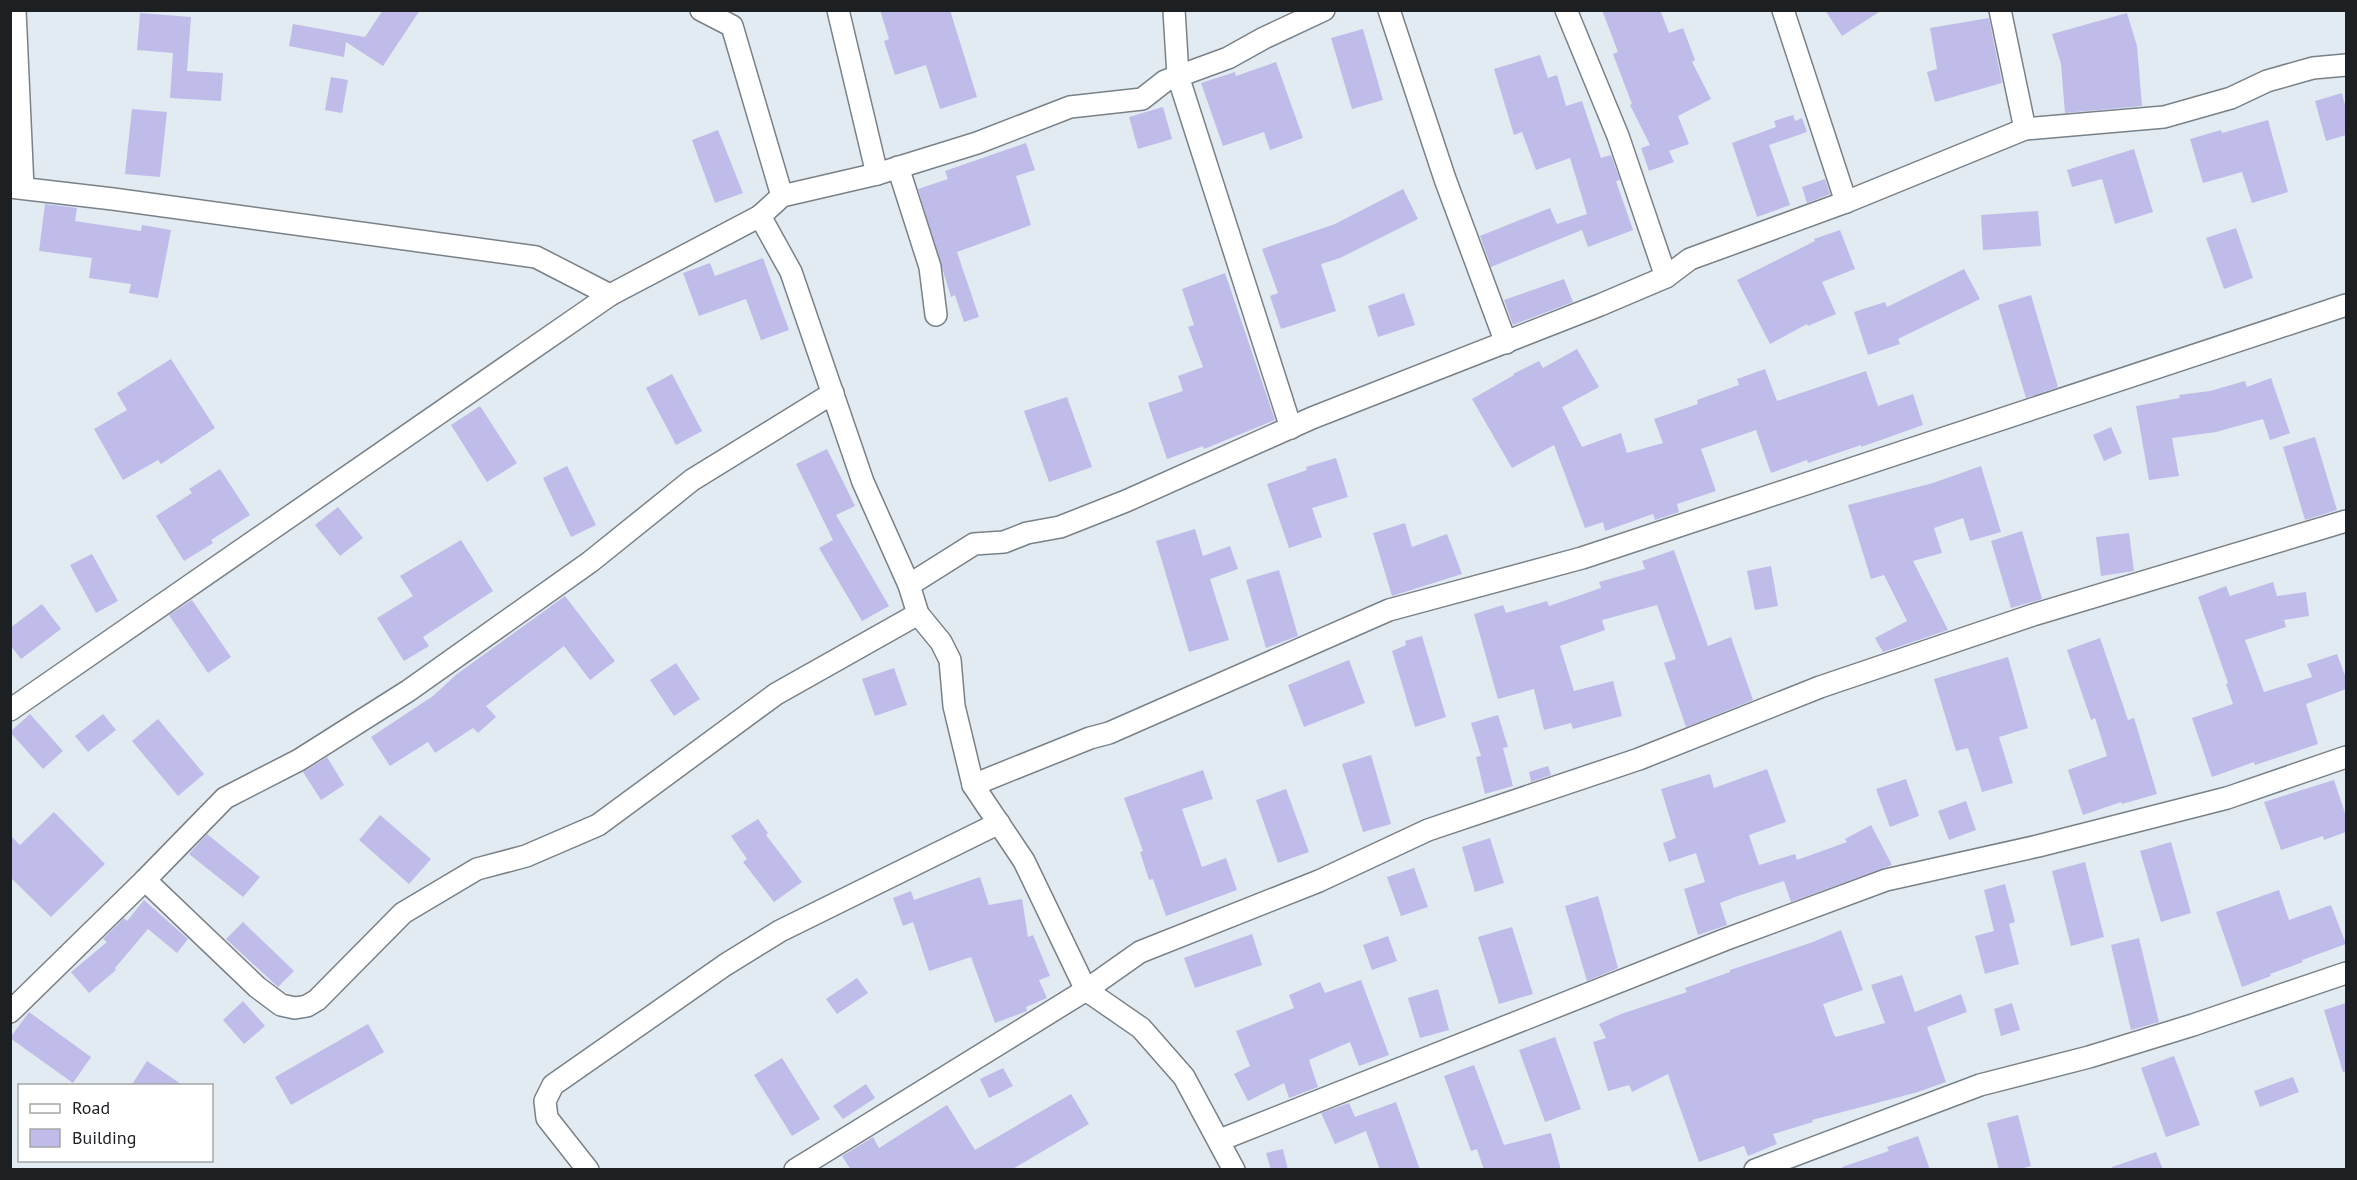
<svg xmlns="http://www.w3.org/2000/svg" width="2357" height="1180" font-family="'PT Sans',sans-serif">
	<rect width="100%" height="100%" fill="#e2ebf2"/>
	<!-- building -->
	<g fill="#bfbcea">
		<polygon points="383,10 420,10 383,66 346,42 344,57 289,46 293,24 365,37"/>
		<polygon points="880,10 950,10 977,97 940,109 926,65 895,75 884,41 889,39"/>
		<polygon points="1602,10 1660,10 1669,33 1683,28 1695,60 1692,62 1711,99 1678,116 1689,144 1669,151 1674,162 1649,171 1641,148 1650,145 1630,105 1632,104 1613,54 1618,52"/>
		<polygon points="1825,10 1882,10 1842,36"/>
		<polygon points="140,13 191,17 187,71 223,73 221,101 170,98 173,53 137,50"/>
		<polygon points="2127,13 2137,46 2142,106 2065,113 2061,64 2052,34"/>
		<polygon points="1989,18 2002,83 1935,102 1927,72 1937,69 1930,28"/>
		<polygon points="1363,29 1383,100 1352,109 1331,38"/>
		<polygon points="1540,55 1548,78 1557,75 1566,106 1582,101 1601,158 1611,155 1620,180 1616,181 1633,230 1588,247 1582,230 1491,267 1480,236 1550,208 1557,224 1587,214 1570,158 1536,170 1522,132 1514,135 1494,69"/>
		<polygon points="1276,62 1303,138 1270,150 1264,132 1223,146 1201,83 1235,72 1236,76"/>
		<polygon points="331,77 348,80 342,113 325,110"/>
		<polygon points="2342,93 2346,109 2346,135 2326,141 2315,101"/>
		<polygon points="1163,107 1172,139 1138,149 1129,117"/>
		<polygon points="132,109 167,112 160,177 125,174"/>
		<polygon points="1793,115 1795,121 1802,118 1807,132 1769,145 1790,205 1757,217 1732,143 1776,127 1774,121"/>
		<polygon points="2268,120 2288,192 2252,203 2242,172 2203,183 2190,139 2221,130 2222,133"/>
		<polygon points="718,130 743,193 715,203 692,140"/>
		<polygon points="1026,143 1035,170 1016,176 1031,225 957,252 979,317 964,322 955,295 951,297 918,189 948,179 945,171"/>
		<polygon points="2134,149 2153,212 2115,224 2102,179 2072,187 2067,170"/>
		<polygon points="1825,179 1830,194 1807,203 1802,187"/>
		<polygon points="1403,189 1418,219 1340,258 1321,264 1336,311 1281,329 1270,296 1278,293 1262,249 1335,224"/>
		<polygon points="45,204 77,208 75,221 141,231 142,225 171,230 158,298 129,293 131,284 89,278 92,258 39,251"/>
		<polygon points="2038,211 2041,246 1983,250 1981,215"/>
		<polygon points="2236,228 2253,278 2224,289 2206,238"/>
		<polygon points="1840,230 1855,269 1822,282 1836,314 1808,326 1807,324 1770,344 1737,280 1815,241 1814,239"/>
		<polygon points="763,258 789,330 761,340 746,299 699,316 683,273 710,263 715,276"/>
		<polygon points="1964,269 1980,299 1898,339 1900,344 1868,355 1854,312 1885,302 1887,307"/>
		<polygon points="1225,273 1275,420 1204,449 1203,446 1167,459 1148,403 1183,391 1178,376 1203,367 1188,327 1194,325 1182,289"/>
		<polygon points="1564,279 1573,302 1513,325 1504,300"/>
		<polygon points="1404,293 1415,325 1378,337 1368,306"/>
		<polygon points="2031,295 2058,387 2026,398 1998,305"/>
		<polygon points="1577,349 1599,387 1562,407 1582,447 1621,433 1627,453 1663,443 1654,419 1698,404 1697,400 1739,385 1737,379 1765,369 1777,401 1866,371 1878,406 1913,394 1923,425 1861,447 1861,445 1808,463 1807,460 1771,473 1756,430 1701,449 1716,491 1677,504 1679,512 1655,520 1653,514 1605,531 1603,522 1585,528 1554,445 1512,468 1472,399 1514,375 1513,374 1539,361 1543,368"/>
		<polygon points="171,359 215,428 161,464 158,460 123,480 94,429 127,410 117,393"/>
		<polygon points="672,374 702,431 676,445 646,388"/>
		<polygon points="2271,378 2290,433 2270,440 2263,419 2216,432 2172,438 2179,476 2149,480 2136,406 2180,398 2179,395 2210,391 2245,381 2247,387"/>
		<polygon points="1067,397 1092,467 1049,482 1024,411"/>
		<polygon points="480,406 517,463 487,482 451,425"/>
		<polygon points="2111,427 2122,453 2104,461 2093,435"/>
		<polygon points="2315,437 2337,510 2305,520 2283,447"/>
		<polygon points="827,449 855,506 836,515 889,606 862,621 819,548 833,540 796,464"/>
		<polygon points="1336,458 1348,497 1312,508 1322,537 1289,548 1267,484 1307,470 1306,467"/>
		<polygon points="567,466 596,525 571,537 543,478"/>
		<polygon points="1981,466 2001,532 1970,541 1963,518 1934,528 1942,553 1913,561 1948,630 1883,652 1875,638 1907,621 1884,575 1871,579 1848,505 1933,483"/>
		<polygon points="220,469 250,515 211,540 213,543 184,561 156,516 192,493 189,489"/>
		<polygon points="338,507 363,538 340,556 315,525"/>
		<polygon points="1405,523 1412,547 1447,534 1462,574 1392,596 1373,533"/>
		<polygon points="1195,529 1203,556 1230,546 1238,569 1210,579 1229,640 1189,652 1156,541"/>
		<polygon points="2022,531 2042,599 2011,608 1991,541"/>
		<polygon points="2129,533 2134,571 2101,576 2096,537"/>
		<polygon points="461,540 493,591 423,637 429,646 404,661 377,618 413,596 400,576"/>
		<polygon points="1674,550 1708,646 1731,637 1753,700 1686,727 1664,663 1676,659 1657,605 1602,620 1605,630 1560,646 1574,691 1613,681 1622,716 1573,729 1571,723 1544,730 1534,689 1498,699 1474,614 1503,605 1506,613 1547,601 1549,606 1601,588 1599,582 1645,569 1642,561"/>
		<polygon points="92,554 118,601 96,613 70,565"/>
		<polygon points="1771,566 1778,606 1755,610 1747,571"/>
		<polygon points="1279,570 1298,636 1266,648 1246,580"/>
		<polygon points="2273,582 2277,596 2306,592 2309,616 2284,620 2286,627 2245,640 2264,692 2312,677 2307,664 2337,654 2346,678 2346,689 2306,704 2318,744 2255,765 2254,762 2212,777 2192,718 2233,704 2226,684 2228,683 2198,597 2226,586 2230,596"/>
		<polygon points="565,596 615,661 590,680 564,646 486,706 496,717 478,733 473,728 435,753 428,742 390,766 371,737 433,696 457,674"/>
		<polygon points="192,600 231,657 208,673 169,615"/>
		<polygon points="42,604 61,629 21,659 10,645 10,628"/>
		<polygon points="1422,636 1446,717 1415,727 1392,651 1406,645 1405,641"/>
		<polygon points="2100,638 2128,720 2134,718 2157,794 2122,804 2121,802 2083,815 2068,770 2107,756 2095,718 2091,720 2067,650"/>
		<polygon points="2008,657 2028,728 1999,737 2013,783 1982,792 1968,748 1956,751 1934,679"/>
		<polygon points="1349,660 1365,703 1304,727 1288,685"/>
		<polygon points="676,663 700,699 674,716 650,680"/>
		<polygon points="894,668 907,705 875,716 862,679"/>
		<polygon points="30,714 63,751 43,769 10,732"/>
		<polygon points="103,714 116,730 88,752 75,736"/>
		<polygon points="1498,715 1508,747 1503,748 1513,786 1485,794 1476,757 1481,756 1471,723"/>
		<polygon points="158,719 204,774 178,796 132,741"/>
		<polygon points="1371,755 1391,824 1363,832 1342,764"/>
		<polygon points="327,757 344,785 321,800 303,772"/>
		<polygon points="1548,766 1551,775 1531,782 1529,772"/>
		<polygon points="1767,769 1786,822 1749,835 1759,865 1795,854 1797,860 1847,842 1845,839 1871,825 1892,865 1791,902 1784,881 1735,897 1720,903 1727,925 1698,935 1684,889 1705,882 1696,853 1669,862 1663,843 1676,838 1661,789 1710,774 1714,788"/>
		<polygon points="1203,770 1213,799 1182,809 1202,867 1226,858 1237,890 1166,916 1153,879 1149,880 1140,852 1143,851 1124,798"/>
		<polygon points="1906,779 1919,816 1890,827 1876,789"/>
		<polygon points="2334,780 2346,816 2346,832 2324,840 2323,836 2281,850 2264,802"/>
		<polygon points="1286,789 1309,852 1278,863 1256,800"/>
		<polygon points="1966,801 1976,830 1949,840 1938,811"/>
		<polygon points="54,812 105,864 51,917 10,877 10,835 20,845"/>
		<polygon points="380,815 431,859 409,884 359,840"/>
		<polygon points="758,819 768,833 766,835 802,882 774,902 743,862 747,859 731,836"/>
		<polygon points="207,834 260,877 243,897 189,854"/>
		<polygon points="1490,838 1504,883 1475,892 1462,847"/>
		<polygon points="2171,842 2191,913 2161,922 2140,851"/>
		<polygon points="2085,862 2104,937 2071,946 2052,871"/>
		<polygon points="1414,868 1428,907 1401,916 1387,877"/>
		<polygon points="980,877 989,905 1022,899 1028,937 1033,935 1050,976 1039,980 1047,998 1026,1007 1027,1011 995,1023 971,957 929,971 913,922 903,926 893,898 911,891 914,900"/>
		<polygon points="2005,884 2015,922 2009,924 2019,964 1985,974 1975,936 1994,931 1984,890"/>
		<polygon points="2279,890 2289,920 2331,905 2346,944 2302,960 2303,962 2270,974 2271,976 2242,987 2216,912"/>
		<polygon points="1598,896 1618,968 1587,981 1565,906"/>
		<polygon points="144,900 188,939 177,953 148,929 115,968 116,970 89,993 71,972 107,942 103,939 124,918 127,921"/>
		<polygon points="243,922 294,971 278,987 226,939"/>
		<polygon points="1512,927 1533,994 1499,1004 1478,937"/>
		<polygon points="1841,930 1863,990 1823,1004 1834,1035 1836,1037 1885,1023 1871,985 1902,975 1915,1012 1961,994 1967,1012 1927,1027 1946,1082 1918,1092 1812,1120 1813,1122 1773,1134 1777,1144 1748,1156 1744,1146 1699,1162 1668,1074 1632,1092 1629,1085 1608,1091 1593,1042 1606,1038 1599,1024 1621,1014 1687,992 1685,988 1730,972 1730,970 1813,942"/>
		<polygon points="1252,934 1262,965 1195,988 1184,958"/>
		<polygon points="1388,936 1397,961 1372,970 1363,945"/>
		<polygon points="2139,938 2159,1022 2131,1030 2111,945"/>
		<polygon points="857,978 868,993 837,1014 826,999"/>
		<polygon points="1361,980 1389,1055 1359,1066 1350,1042 1309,1060 1318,1087 1289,1098 1284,1083 1248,1101 1234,1074 1250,1066 1236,1031 1294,1008 1289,995 1320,982 1325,993"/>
		<polygon points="1438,989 1449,1030 1420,1038 1408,998"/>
		<polygon points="243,1001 265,1026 244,1044 223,1020"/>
		<polygon points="2012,1003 2020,1030 2001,1036 1994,1009"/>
		<polygon points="2346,1003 2346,1071 2343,1072 2324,1010"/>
		<polygon points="29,1012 91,1057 73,1083 10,1038"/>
		<polygon points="368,1024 384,1052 291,1105 275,1077"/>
		<polygon points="1555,1037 1581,1109 1545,1122 1519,1050"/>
		<polygon points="2174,1056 2200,1125 2166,1137 2141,1068"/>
		<polygon points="782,1058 820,1119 792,1136 754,1075"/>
		<polygon points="147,1061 184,1086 131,1086"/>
		<polygon points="1474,1065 1504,1145 1551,1133 1561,1170 1484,1170 1477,1149 1471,1151 1444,1076"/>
		<polygon points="1003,1068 1013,1086 989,1098 980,1079"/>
		<polygon points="2293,1077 2299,1092 2260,1107 2254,1091"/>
		<polygon points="866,1084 875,1098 843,1119 833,1106"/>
		<polygon points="1071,1094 1089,1124 1011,1170 851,1170 842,1156 873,1137 879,1148 947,1105 975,1150"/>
		<polygon points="1396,1102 1420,1170 1380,1170 1366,1131 1335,1144 1321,1113 1349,1103 1355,1117"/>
		<polygon points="2018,1115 2031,1166 2016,1170 1999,1170 1987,1123"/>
		<polygon points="1918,1136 1930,1170 1843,1170 1842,1167 1889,1151 1887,1147"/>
		<polygon points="1283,1149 1288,1170 1271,1170 1266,1153"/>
		<polygon points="2156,1152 2163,1170 2113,1170 2112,1167"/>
	</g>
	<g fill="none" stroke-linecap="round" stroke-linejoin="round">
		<!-- minor casing -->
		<g stroke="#798188" stroke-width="24">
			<g id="minor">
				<polyline points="15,10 23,188"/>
				<polyline points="701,10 732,26 782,196"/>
				<polyline points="838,10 877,174"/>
				<polyline points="1174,10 1178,76 1291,428"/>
				<polyline points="1389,10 1445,179 1506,343"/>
				<polyline points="1566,10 1618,136 1666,277"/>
				<polyline points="1783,10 1846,202"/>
				<polyline points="2000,10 2025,129"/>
				<polyline points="898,167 930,267 936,315"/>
				<polyline points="10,187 113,199 536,257 610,295"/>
				<polyline points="760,216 791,272 863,482 909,585 918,614 941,642 950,660 954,706 973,785 1024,861 1086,990 1141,1028 1184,1077 1234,1170"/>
				<polyline points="909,585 974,544 1004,542 1027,533 1060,527 1126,501 1312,418 1600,305 1666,277 1690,259 1846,202 2025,129 2164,117 2231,98 2267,81 2313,68 2346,65"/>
				<polyline points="10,710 610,295 760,216 782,196 877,174 977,143 1070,107 1142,99 1165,81 1228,58 1264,38 1324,10"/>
				<polyline points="973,785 1090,738 1109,733 1389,610 1582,558 2346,305"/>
				<polyline points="145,880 257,987 281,1005 295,1008 307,1006 317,1000 403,913 477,869 526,856 598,825 776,694 918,614"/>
				<polyline points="10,1012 145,880 225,798 299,760 408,691 590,562 692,480 833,393"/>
				<polyline points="1220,1140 1724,940 1886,880 2038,846 2227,798 2346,757"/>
				<polyline points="588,1170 547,1118 545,1101 553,1085 725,965 780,931 999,823"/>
				<polyline points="795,1170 1086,990 1140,952 1319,881 1428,830 1639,759 1820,687 2033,615 2346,521"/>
				<polyline points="1755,1170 1980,1085 2089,1057 2193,1025 2346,973"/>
			</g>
		</g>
		<!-- minor -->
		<use href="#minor" stroke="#fff" stroke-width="21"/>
	</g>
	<!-- border -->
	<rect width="2357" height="1180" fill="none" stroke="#1d2023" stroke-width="24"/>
	<!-- legend -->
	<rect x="18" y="1084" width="195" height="78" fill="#ffffff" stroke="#a5a6a7" stroke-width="1.5"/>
	<rect x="30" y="1104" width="30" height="9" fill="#ffffff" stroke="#a5a6a7" stroke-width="1.5"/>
	<text x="72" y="1114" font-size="18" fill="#1d2023">Road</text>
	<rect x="30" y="1129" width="30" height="18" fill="#bfbcea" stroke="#a5a6a7" stroke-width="1.5"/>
	<text x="72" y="1144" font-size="18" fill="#1d2023">Building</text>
</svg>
